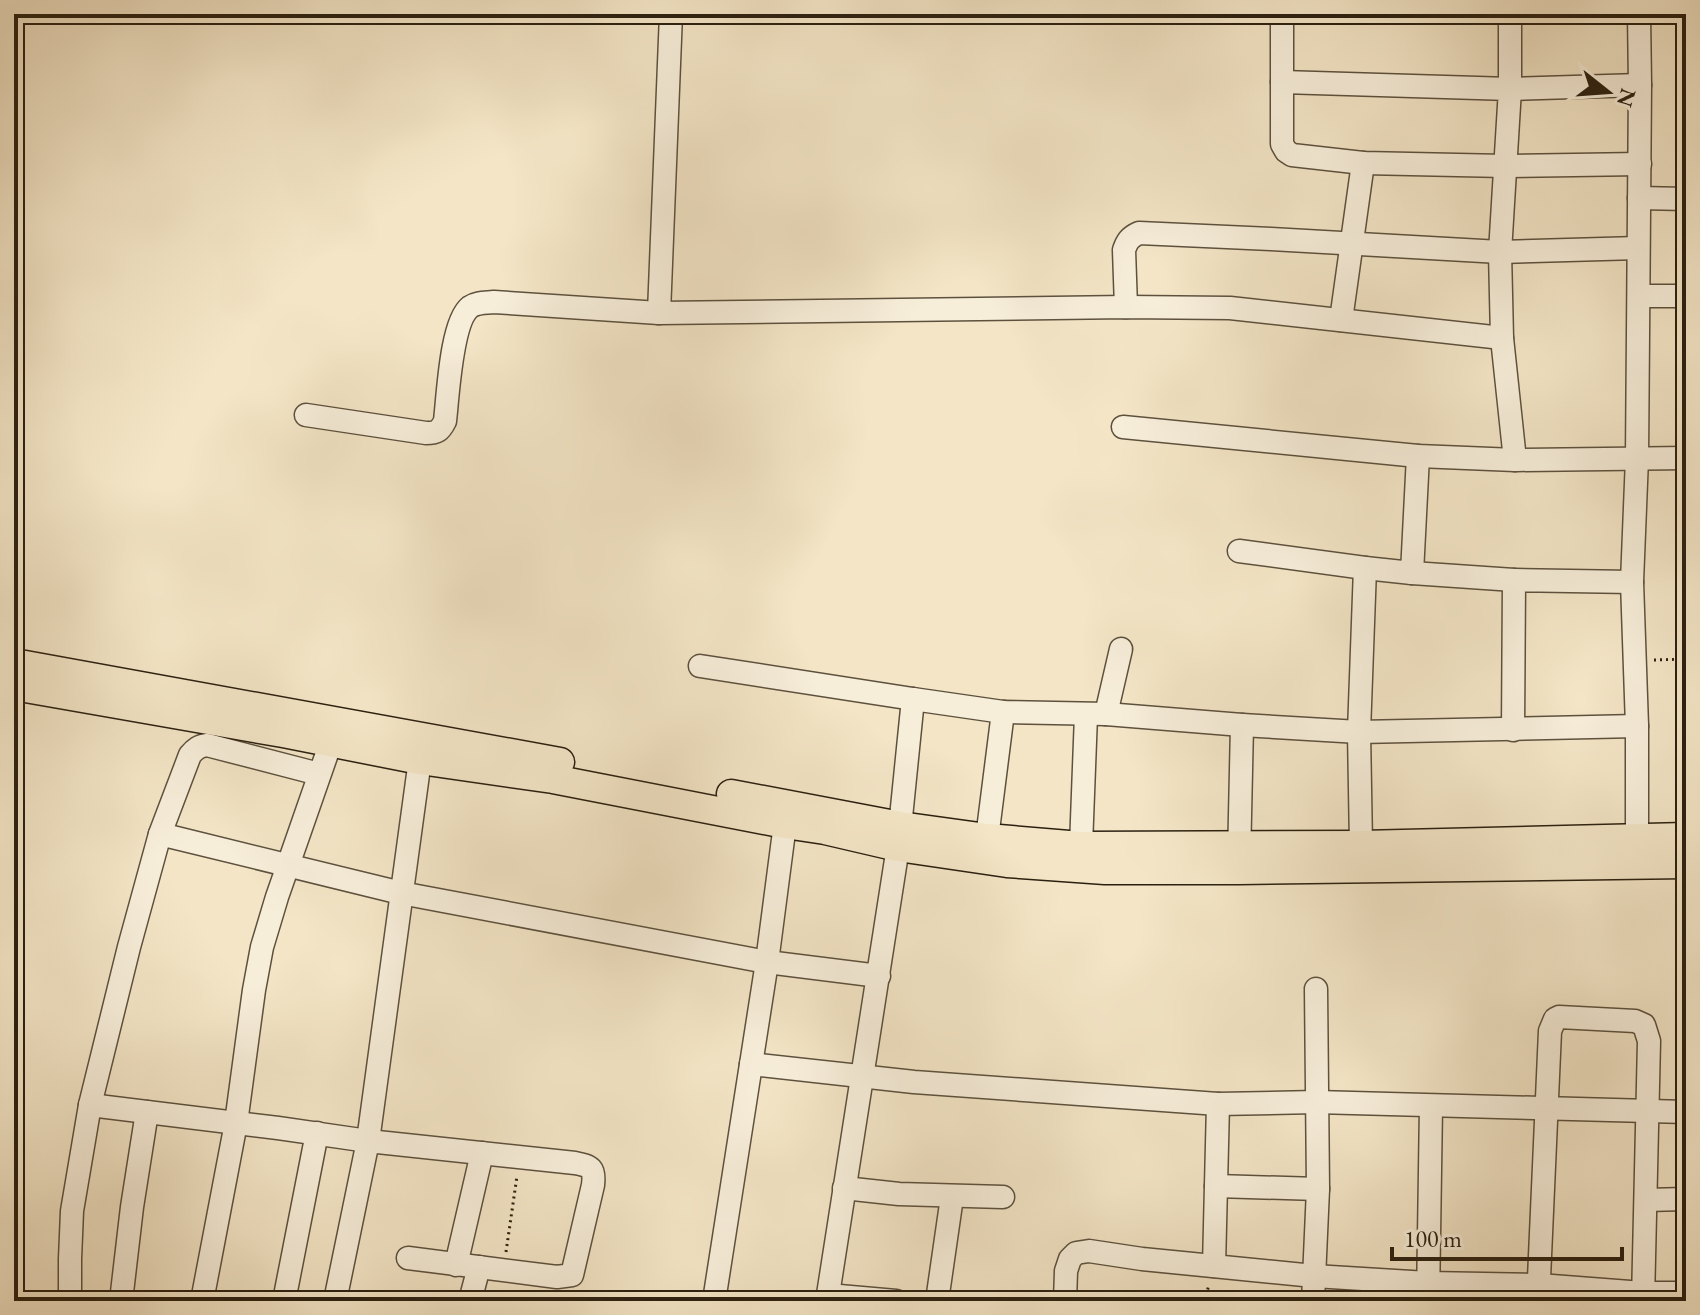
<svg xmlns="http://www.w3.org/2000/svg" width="1700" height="1315" font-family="'EB Garamond',serif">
	<rect width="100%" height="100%" fill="#f3e5c6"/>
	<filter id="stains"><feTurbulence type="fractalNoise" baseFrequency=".0025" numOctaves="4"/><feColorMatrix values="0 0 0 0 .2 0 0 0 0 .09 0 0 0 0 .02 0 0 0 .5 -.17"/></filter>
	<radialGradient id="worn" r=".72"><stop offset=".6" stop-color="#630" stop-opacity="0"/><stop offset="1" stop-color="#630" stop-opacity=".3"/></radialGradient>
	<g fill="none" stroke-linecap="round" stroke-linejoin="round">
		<!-- minor casing -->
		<g stroke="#5d513e" stroke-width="25">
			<g id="minor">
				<polyline points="671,14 659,313 1126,307 1230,308 1502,338"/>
				<polyline points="1282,14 1282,144 1286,151 1292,155 1363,163 1505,166 1640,164"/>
				<polyline points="1510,14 1510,89 1640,85"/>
				<polyline points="1282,82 1510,89 1500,252 1502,338 1515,460"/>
				<polyline points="1639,198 1686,199"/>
				<polyline points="1639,296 1686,296"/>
				<path d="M1126,307L1124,250C1127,241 1130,237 1139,233L1271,239L1500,252L1638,248"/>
				<polyline points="1341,320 1363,163"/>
				<path d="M306,415L426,433C437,433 440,431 445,421C448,396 451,322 470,307C477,302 486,303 494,302L659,313"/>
				<polyline points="1123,427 1418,456 1515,460 1686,458"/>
				<polyline points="1239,551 1365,568"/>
				<polyline points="1412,573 1514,580"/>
				<polyline points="700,666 913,699"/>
				<polyline points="1106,714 1121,649"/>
				<polyline points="1513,730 1514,580 1632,582"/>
				<path d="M160,834L190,755C195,749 199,746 207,745L319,774"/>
				<polyline points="987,838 1003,712"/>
				<polyline points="1361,845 1359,732 1365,568 1412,573 1418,456"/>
				<polyline points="1081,846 1086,715"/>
				<polyline points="1637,853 1637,726 1632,582 1637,458 1640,85 1639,14"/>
				<polyline points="1239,860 1242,725"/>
				<polyline points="751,1064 914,1082 1218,1104 1316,1102 1686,1112"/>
				<polyline points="90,1105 278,1128 368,1141 422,745"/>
				<polyline points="1216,1186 1318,1189"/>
				<polyline points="844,1188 899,1194 1003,1197"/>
				<polyline points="1646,1200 1686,1199"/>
				<polyline points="456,1265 482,1153"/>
				<polyline points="1214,1266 1218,1104"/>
				<polyline points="828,1295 896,1301"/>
				<polyline points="70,1301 70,1259 72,1211 90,1105 129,947 160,834 401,893 767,962 879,976"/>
				<polyline points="121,1301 132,1207 147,1112"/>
				<polyline points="202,1301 236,1123 254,990 262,947 277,897 331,742"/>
				<polyline points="284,1301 317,1133"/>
				<path d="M335,1301L368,1141L575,1163C591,1166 595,1168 593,1185L572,1275L557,1277L408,1258"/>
				<polyline points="470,1301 479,1267"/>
				<polyline points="714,1301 767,962 785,824"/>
				<polyline points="827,1301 898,847 913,699 1003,712 1106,714 1242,725 1359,732 1637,726"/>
				<polyline points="937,1301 952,1197"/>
				<polyline points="1065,1301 1066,1271 1070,1259 1076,1253 1089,1251 1142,1259 1314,1276 1428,1283 1539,1285 1643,1293 1686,1293"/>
				<polyline points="1313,1301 1318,1189 1316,989"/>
				<polyline points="1428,1301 1431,1106"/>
				<polyline points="1538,1301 1550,1031 1555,1019 1559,1017 1635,1021 1644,1025 1649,1041 1643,1301"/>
			</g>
		</g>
		<!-- major casing -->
		<g stroke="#2b2010" stroke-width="31">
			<g id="major">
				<polyline points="14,663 560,762"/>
				<polyline points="14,686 283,733 420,760 553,779 785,824 825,830 898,847 1007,863 1105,870 1239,870 1686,864"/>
				<polyline points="731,794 900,826 987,838 1081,846 1361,845 1686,837"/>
			</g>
		</g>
		<!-- path -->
		<g stroke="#2b2010" stroke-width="3" stroke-dasharray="2 4" stroke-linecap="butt">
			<polyline points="1654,660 1686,659"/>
			<polyline points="506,1252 517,1176"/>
			<polyline points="1204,1301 1209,1285"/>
		</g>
		<!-- minor -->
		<use href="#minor" stroke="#f7eeda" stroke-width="22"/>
		<!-- major -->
		<use href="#major" stroke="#f3e5c6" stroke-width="28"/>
	</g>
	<!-- margin -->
	<rect width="1700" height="1315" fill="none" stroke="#f3e5c6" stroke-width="48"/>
	<rect x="16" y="16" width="1668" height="1283" fill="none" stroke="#2b2010" stroke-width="4"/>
	<rect x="24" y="24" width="1652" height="1267" fill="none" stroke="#2b2010" stroke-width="2"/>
	<!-- north arrow -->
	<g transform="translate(1608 92) rotate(107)" stroke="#f7eeda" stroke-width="6" paint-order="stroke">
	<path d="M0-6L14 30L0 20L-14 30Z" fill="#2b2010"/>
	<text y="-12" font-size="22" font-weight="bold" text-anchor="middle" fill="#2b2010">N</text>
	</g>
	<!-- scale -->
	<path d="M1392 1247v12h230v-12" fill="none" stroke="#2b2010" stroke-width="4"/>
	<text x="1404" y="1247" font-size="24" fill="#2b2010" stroke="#f7eeda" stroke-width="6" paint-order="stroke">100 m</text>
	<rect width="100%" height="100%" filter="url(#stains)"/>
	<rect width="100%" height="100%" fill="url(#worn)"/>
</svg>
